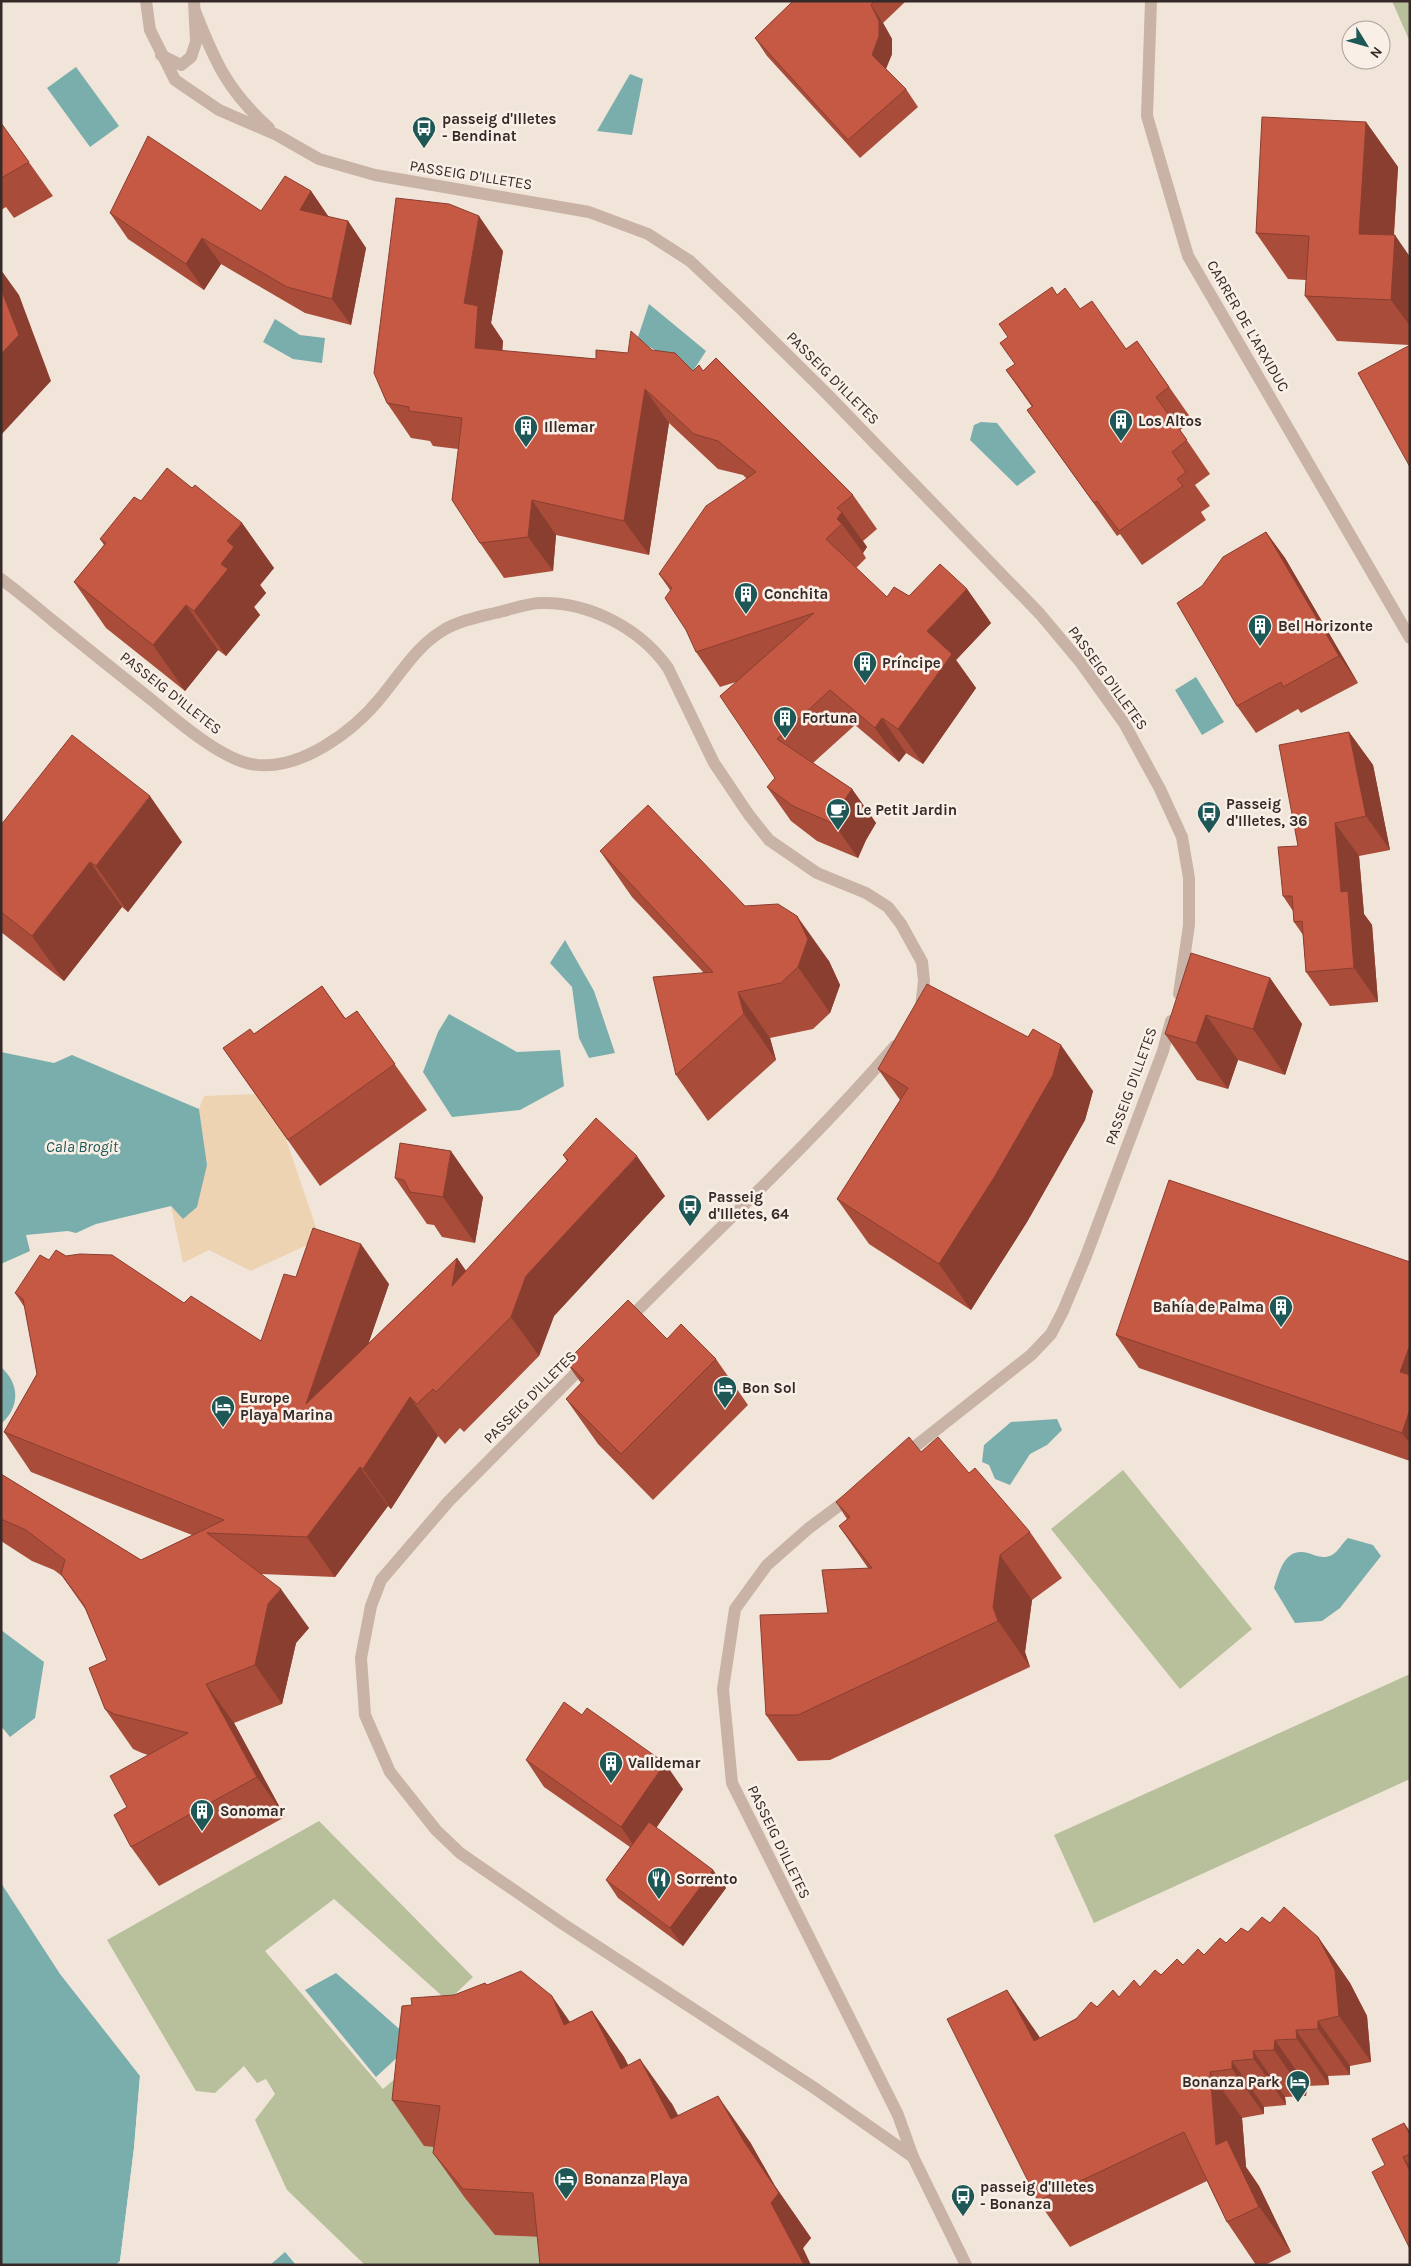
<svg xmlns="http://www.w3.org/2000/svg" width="1411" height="2266" font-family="Karla,sans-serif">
	<rect width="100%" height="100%" fill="#f1e5da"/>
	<!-- green -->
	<g fill="#b7c09a">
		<polygon points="1392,1 1410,1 1410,42"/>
		<polygon points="1123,1470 1252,1629 1180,1689 1051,1529"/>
		<polygon points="1410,1674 1410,1779 1094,1923 1054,1835"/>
		<polygon points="319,1821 473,1977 455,1994 461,2013 334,1899 265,1951 383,2089 422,2056 472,2152 565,2238 568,2265 365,2265 287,2190 255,2120 275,2094 266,2079 257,2083 244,2066 215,2093 196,2091 107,1940"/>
	</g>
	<!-- sand -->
	<polygon fill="#edd3b1" points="255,1094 285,1136 320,1239 251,1271 209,1250 183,1263 171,1206 183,1219 207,1165 199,1109 204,1096"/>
	<!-- water -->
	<g fill="#79aeac">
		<polygon points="76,67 119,126 90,147 47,88"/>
		<polygon points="630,74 643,79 632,135 597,131"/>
		<polygon points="649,304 706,351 693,371 637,340"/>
		<polygon points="275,319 300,335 325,338 322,363 293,359 263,342"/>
		<polygon points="981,422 997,423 1036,472 1017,486 970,440 974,425"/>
		<polygon points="1196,677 1224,722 1202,735 1175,690"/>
		<polygon points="565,940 594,991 615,1053 589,1058 579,1038 572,987 550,963"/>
		<polygon points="449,1014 517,1052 560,1050 564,1086 520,1110 452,1117 423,1072 438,1032"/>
		<polygon points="1,1052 54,1063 72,1055 199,1109 207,1165 197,1207 183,1219 171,1206 96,1224 76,1233 68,1231 26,1235 30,1251 1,1264"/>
		<path d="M1,1367C20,1384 20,1407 1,1424Z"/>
		<polygon points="1057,1419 1062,1430 1047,1445 1030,1454 1010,1485 995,1479 989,1465 982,1462 984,1445 1011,1422"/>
		<path d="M1348,1538L1373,1545L1381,1556L1340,1608L1322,1621L1295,1623L1274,1588C1279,1574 1283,1552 1301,1552C1312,1552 1320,1561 1332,1555C1338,1552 1343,1542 1348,1538Z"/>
		<polygon points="1,1630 44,1662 35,1718 10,1737 1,1726"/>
		<polygon points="1,1883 60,1974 140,2076 134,2148 120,2261 116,2265 1,2265"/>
		<polygon points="336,1973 414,2042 376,2077 305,1990"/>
		<polygon points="285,2252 296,2265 270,2265"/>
	</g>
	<!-- pier -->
	<polygon fill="#f1e5da" points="140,2076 142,2077 137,2148 122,2261 120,2265 116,2265 120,2261 134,2148"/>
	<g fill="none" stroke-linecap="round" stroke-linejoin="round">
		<!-- minor -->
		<g stroke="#c9b3a6" stroke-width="12">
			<polyline points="146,1 150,30 175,80 219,110 277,135 319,159 375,175 589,212 648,234 690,261 744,312 826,393 1040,614 1081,663 1124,723 1160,789 1182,837 1189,878 1189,925 1179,994"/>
			<polyline points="1151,1 1147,116 1188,256 1410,638"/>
			<path d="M195,11C215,62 227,90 269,128"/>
			<polyline points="161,55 181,65 191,57 196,42 194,1"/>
			<path d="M1,579C19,592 35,606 52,620C85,647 119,674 153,701C177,721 220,758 251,764C299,773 354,731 382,696C401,673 416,647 442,631C458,621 478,617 495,613C509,610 525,604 539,603C588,601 640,628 668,668L714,763L749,815L769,840L817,873L866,893L888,907L901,924L922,962L924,981L921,1007"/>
			<path d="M626,1322C716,1230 811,1144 895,1046"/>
			<polyline points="586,1363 448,1502 381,1580 371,1606 361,1658 365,1715 390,1772 436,1830 460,1853 563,1924 813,2087 913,2157"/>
			<polyline points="903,1456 1031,1355 1051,1334 1063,1311 1086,1256 1163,1051 1171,1021"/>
			<polyline points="852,1496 809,1528 767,1565 735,1609 723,1689 732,1783 898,2115 913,2157 966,2265"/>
		</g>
	</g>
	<!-- wall -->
	<g fill="#a94d3a">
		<polygon points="793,1 906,1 883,23 892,39 892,54 886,69 906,89 918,107 860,158 767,56 755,38"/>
		<polygon points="1366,122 1398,167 1394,235 1410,257 1410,467 1409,345 1337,341 1305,296 1306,280 1288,279 1256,233"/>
		<polygon points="1,123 53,196 14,218 6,207 1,210"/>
		<polygon points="311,191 329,217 348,221 366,248 351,325 305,313 221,264 204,290 128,239 110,213 261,211"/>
		<polygon points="503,251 491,323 503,341 502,351 596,359 628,353 652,350 693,371 703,371 853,495 877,529 863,541 867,547 863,553 866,558 856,568 887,597 909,596 967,589 991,623 956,660 976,688 923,764 906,753 899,762 855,725 813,763 852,789 876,823 866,840 858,858 817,841 791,821 767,787 775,778 736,682 720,687 696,652 670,590 659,574 747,479 743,475 718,469 669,423 649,555 556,535 553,571 504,578 480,543 458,449 433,446 430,441 411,438 387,403"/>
		<polygon points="1057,295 1080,309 1126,349 1137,341 1193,421 1180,430 1210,474 1195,485 1210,506 1201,512 1206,520 1142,565 1120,534 1117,536 1027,410 1032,407 1006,370 1015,364 1008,337"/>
		<polygon points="192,488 242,523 274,568 260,585 266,593 254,607 260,615 226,656 218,650 185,691 106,628 74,582 104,545 100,539 141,501"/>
		<polygon points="1266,532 1285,558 1358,683 1301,713 1298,709 1256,733 1237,706 1202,586"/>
		<polygon points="1349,732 1373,765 1390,850 1359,856 1364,914 1372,925 1378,1002 1330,1006 1306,972 1303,935 1294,922 1293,911 1283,896 1298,846"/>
		<polygon points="1,825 182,842 128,912 122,907 64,981 1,932"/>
		<polygon points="600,851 745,906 829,961 840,985 830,1013 813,1029 770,1038 776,1060 708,1121 676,1075 703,972 632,897"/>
		<polygon points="1270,978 1302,1024 1285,1075 1238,1060 1228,1089 1197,1080 1165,1034"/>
		<polygon points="322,986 346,1019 357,1011 427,1110 320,1186 223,1048 254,1034"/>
		<polygon points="878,1069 1093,1091 1085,1120 1027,1222 971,1310 869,1244 837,1199 900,1100"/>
		<polygon points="563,1155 665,1196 554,1316 539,1356 464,1432 460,1428 445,1444 438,1436 391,1509 388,1506 335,1577 261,1574 309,1628 296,1643 282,1704 234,1723 285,1817 159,1886 131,1847 127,1807 148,1755 142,1753 133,1749 105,1709 107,1660 86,1610 62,1576 54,1570 32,1561 1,1541 1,1474 141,1560 192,1535 31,1472 4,1432 37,1374 25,1308 15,1293 49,1260 66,1256 184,1303 261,1341 296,1277 389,1284 368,1344 457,1258 466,1271 567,1161"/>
		<polygon points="395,1178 483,1197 475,1243 442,1237 434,1225 427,1224"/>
		<polygon points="1410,1262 1410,1461 1139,1368 1116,1335"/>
		<polygon points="667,1339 716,1359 748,1405 653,1500 598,1444 566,1399 581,1383 566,1362"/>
		<polygon points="921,1452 969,1473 1030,1532 1062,1578 1032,1600 1025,1652 1030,1667 830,1760 798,1761 766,1715 828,1613 868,1568 839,1526 847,1519 836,1502"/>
		<polygon points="526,1760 683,1789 656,1828 713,1870 726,1888 683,1946 618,1898 606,1880 630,1847 544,1787"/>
		<polygon points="1270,1923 1318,1937 1350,1983 1367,2016 1371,2062 1350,2066 1350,2075 1328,2076 1329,2085 1307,2086 1306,2096 1285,2097 1286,2105 1264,2107 1264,2114 1242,2118 1246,2167 1259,2186 1291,2252 1265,2265 1256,2265 1227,2222 1207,2181 1070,2247 1038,2201 1040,2038 1097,2007 1140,1987 1161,1975 1204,1955 1248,1932"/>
		<polygon points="454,1995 570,2022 592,2011 624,2057 628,2065 672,2104 678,2115 750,2142 775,2186 811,2238 803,2248 495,2235 465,2198 433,2153 434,2147 424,2146 392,2100 412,2005"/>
		<polygon points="1404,2123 1410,2131 1410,2249 1385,2165"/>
	</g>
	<!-- shaded-wall -->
	<g fill="#8a3e30">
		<polygon points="871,5 883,23 892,39 892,54 884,73 872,55"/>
		<polygon points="1366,122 1398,167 1391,279 1359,234"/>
		<polygon points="311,191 329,218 300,210"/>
		<polygon points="479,216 503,251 491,323 503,341 500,383 475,348 464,303"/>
		<polygon points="348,221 366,248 351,325 332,299"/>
		<polygon points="1395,235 1410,257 1410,326 1391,300"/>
		<polygon points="202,238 221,264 204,290 186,264"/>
		<polygon points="1,270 19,295 51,381 1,435"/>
		<polygon points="645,389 669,423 649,555 624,521"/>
		<polygon points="532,500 556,535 553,571 528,537"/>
		<polygon points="842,512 867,547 863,553 842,524 837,519"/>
		<polygon points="242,523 274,568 260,585 266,593 254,607 260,615 226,656 194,611 221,564 227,541"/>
		<polygon points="1266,532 1285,558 1358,683 1339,656"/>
		<polygon points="967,589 991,623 956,660 976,688 923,764 898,729 927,631"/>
		<polygon points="186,605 218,650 185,691 153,645"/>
		<polygon points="882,718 906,753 899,762 875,728"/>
		<polygon points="1349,732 1373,765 1390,850 1366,816"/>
		<polygon points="852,789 876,823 866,840 858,858 834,824 841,805"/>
		<polygon points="150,796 182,842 128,912 96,866"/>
		<polygon points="1335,823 1359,856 1364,914 1372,925 1378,1002 1354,968 1341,892"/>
		<polygon points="90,862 122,907 64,981 32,936"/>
		<polygon points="797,916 829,961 840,985 830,1013 798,967"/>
		<polygon points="1270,978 1302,1024 1285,1075 1253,1029"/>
		<polygon points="738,992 770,1038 776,1060 744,1014"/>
		<polygon points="1206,1015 1238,1060 1228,1089 1196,1043"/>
		<polygon points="1061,1045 1093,1091 1085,1120 1027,1222 971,1310 939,1264"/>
		<polygon points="451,1151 483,1197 475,1243 443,1197"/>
		<polygon points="637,1156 665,1196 554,1316 539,1356 511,1317 526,1276"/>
		<polygon points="361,1244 389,1284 334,1444 306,1404"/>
		<polygon points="457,1258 485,1298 452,1286"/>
		<polygon points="1410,1345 1410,1386 1400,1372"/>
		<polygon points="410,1397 438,1436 391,1509 363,1469"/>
		<polygon points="1410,1409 1410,1444 1402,1433"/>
		<polygon points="360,1467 388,1506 335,1577 307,1537"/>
		<polygon points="1000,1555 1032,1600 1025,1652 1030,1667 998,1621 993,1607"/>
		<polygon points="281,1589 309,1628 296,1643 282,1704 255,1665 268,1604"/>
		<polygon points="206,1684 234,1723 285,1817 257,1777"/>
		<polygon points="665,1763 683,1789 639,1853 621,1827"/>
		<polygon points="713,1870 726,1888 683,1946 670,1928"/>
		<polygon points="1318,1937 1350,1983 1367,2016 1371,2062 1339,2016"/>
		<polygon points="1007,1990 1039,2036 1066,2086 1034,2041"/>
		<polygon points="552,1996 584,2042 564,2025"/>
		<polygon points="592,2011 624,2057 653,2115 621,2069"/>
		<polygon points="1318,2021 1350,2066 1350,2075 1318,2029"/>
		<polygon points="1296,2030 1328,2076 1329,2085 1297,2039"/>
		<polygon points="1275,2040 1307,2086 1306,2096 1274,2050"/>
		<polygon points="1253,2051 1285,2097 1286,2105 1254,2059"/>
		<polygon points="640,2059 672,2104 703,2164 671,2119"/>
		<polygon points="1232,2061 1264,2107 1264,2114 1232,2069"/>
		<polygon points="1210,2072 1242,2118 1246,2167 1259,2186 1291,2252 1216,2145"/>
		<polygon points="718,2096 750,2142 775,2186 811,2238 803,2248 811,2265 804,2265 771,2203 743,2140"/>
		<polygon points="1403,2157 1410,2167 1410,2171"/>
	</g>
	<!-- building -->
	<g fill="#c55944" stroke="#8a3e30">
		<polygon points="793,1 874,1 871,5 879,21 879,36 872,55 906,89 848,140 755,38"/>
		<polygon points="1262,117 1366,122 1359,234 1395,235 1391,300 1305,296 1309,236 1256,233"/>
		<polygon points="1,123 29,162 1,178"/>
		<polygon points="148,136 261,211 285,176 311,191 300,210 348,221 332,299 287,287 202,238 186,264 110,213"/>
		<polygon points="396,198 449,204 479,216 464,303 478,306 475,348 596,359 596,350 628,353 631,331 652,350 675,353 693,371 699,365 703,371 716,358 853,495 837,508 842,512 837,519 842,524 826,539 887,597 894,587 909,596 940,564 967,589 927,631 952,654 898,729 882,718 875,728 830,690 777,739 852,789 841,805 834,824 793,806 767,787 775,778 720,696 814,613 696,652 686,630 665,598 672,588 659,574 706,506 756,472 718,441 694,434 645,389 624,521 532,500 528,537 480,543 452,500 462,418 409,411 409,407 387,403 374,373"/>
		<polygon points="1052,287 1057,295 1065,288 1080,309 1092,301 1126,349 1137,341 1169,387 1156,397 1187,440 1172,452 1186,472 1177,479 1183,486 1119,531 1097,501 1094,503 1027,410 1033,406 1006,370 1015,364 1000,343 1008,337 999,324"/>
		<polygon points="1,289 19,335 1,354"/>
		<polygon points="1410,345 1410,467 1358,373"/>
		<polygon points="167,468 192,488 195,485 242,523 227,541 234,547 221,564 228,569 194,611 186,605 153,645 74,582 106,543 100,539 134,497 141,501"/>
		<polygon points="1266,532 1339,656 1283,687 1281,682 1237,706 1177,603 1202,586 1223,557"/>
		<polygon points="1349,732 1366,816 1335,823 1341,892 1348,891 1354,968 1306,972 1302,921 1294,922 1292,896 1283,896 1278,847 1298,846 1279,745"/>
		<polygon points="72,735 150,796 96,866 90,862 32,936 1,912 1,825"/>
		<polygon points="648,805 745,906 778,904 797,916 808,939 798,967 781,983 738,992 744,1014 676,1075 653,977 713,972 600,851"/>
		<polygon points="1191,953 1270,978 1253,1029 1206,1015 1196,1043 1165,1034"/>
		<polygon points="927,984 1028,1037 1033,1029 1061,1045 1053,1075 995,1176 939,1264 837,1199 908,1088 878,1069"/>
		<polygon points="322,986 345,1019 357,1011 395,1064 288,1140 223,1048 250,1029 254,1034"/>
		<polygon points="596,1118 637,1156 526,1276 511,1317 436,1392 433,1389 417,1404 410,1397 363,1469 360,1467 307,1537 207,1533 281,1589 268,1604 255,1665 206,1684 257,1777 131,1847 114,1815 127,1807 110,1776 188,1733 114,1714 105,1709 89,1668 107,1660 84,1605 61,1574 65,1560 26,1530 1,1519 1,1474 141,1560 224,1520 4,1432 37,1374 23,1299 15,1293 40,1255 49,1260 56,1250 66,1256 80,1254 112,1255 184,1303 191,1296 261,1341 284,1274 296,1277 313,1228 361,1244 306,1404 457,1258 452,1286 568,1160 563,1155"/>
		<polygon points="400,1143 451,1151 443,1197 410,1192 404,1180 395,1178"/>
		<polygon points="1169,1180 1410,1262 1410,1345 1400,1372 1410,1375 1410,1409 1402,1433 1116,1335"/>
		<polygon points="628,1300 667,1339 681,1324 716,1359 621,1454 566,1399 584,1380 566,1362"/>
		<polygon points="909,1437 921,1452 938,1437 969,1473 975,1468 1030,1532 1000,1555 993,1607 998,1621 798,1715 766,1715 760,1615 828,1613 822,1570 872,1568 839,1526 850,1517 836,1502"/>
		<polygon points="564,1702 582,1715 587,1708 665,1763 621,1827 526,1760"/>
		<polygon points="649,1822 713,1870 670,1928 606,1880"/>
		<polygon points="1284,1907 1318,1937 1335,1970 1339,2016 1318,2021 1318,2029 1296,2030 1297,2039 1275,2040 1274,2050 1253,2051 1254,2059 1232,2061 1232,2069 1210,2072 1216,2145 1227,2140 1259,2207 1227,2222 1184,2132 1038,2201 947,2019 1007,1990 1034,2041 1076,2019 1091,2002 1097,2007 1113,1990 1119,1997 1134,1980 1140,1987 1155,1970 1161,1975 1177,1959 1183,1965 1198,1949 1204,1955 1220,1938 1226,1943 1241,1928 1248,1932 1262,1917 1270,1923"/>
		<polygon points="521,1971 552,1996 564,2025 592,2011 621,2069 640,2059 671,2119 718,2096 743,2140 779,2193 771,2203 804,2265 540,2265 533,2193 463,2189 433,2153 440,2106 392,2100 402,2006 412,2005 411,1998 454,1995 485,1983 487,1985"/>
		<polygon points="1404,2123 1410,2135 1410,2154 1403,2157 1410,2171 1410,2249 1372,2172 1385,2165 1372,2139"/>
	</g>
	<!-- icons -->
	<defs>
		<g id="bus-pin" transform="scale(1.25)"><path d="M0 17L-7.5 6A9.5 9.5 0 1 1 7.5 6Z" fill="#1d5756" stroke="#f9efe6"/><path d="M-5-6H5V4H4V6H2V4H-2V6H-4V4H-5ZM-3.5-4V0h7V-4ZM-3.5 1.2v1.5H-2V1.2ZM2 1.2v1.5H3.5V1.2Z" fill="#fff"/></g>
		<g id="building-pin" transform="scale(1.25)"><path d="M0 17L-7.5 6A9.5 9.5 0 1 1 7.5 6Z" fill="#1d5756" stroke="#f9efe6"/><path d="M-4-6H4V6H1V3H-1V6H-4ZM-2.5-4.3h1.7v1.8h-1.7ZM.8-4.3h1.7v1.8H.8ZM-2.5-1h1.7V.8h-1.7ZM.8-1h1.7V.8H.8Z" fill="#fff"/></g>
		<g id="cafe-pin" transform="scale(1.25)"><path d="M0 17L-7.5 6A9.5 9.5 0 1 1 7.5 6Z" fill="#1d5756" stroke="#f9efe6"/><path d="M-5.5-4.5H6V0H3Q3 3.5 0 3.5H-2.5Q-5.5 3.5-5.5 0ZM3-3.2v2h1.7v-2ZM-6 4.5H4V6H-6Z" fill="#fff"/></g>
		<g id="hotel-pin" transform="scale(1.25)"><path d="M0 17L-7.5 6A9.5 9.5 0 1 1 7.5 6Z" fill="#1d5756" stroke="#f9efe6"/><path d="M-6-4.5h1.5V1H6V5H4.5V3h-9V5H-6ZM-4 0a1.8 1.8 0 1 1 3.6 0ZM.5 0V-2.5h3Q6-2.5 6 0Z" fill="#fff"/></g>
		<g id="restaurant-pin" transform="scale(1.25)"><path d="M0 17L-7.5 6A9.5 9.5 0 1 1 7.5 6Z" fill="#1d5756" stroke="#f9efe6"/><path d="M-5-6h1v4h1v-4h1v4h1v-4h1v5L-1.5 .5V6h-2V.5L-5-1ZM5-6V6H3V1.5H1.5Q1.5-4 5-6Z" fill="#fff"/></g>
	</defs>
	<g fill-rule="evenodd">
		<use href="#bus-pin" x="424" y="128"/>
		<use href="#building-pin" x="1121" y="421"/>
		<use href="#building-pin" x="526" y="427"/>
		<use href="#building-pin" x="746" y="594"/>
		<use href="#building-pin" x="1260" y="626"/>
		<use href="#building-pin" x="865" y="663"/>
		<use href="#building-pin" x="785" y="718"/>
		<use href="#cafe-pin" x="838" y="810"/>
		<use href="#bus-pin" x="1209" y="813"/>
		<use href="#bus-pin" x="690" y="1206"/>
		<use href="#building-pin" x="1281" y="1307"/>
		<use href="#hotel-pin" x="725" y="1388"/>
		<use href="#hotel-pin" x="223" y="1407"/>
		<use href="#building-pin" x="611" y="1763"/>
		<use href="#building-pin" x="202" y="1811"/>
		<use href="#restaurant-pin" x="659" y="1879"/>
		<use href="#hotel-pin" x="1298" y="2082"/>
		<use href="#hotel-pin" x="566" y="2179"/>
		<use href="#bus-pin" x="963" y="2196"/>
	</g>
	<g text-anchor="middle" stroke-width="5" stroke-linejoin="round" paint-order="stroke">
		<!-- poi labels -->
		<g font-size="15" font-weight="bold" fill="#352a27" stroke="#f9efe6" text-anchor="start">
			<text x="442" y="124">passeig d'Illetes<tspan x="442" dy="17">- Bendinat</tspan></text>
			<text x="1138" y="426">Los Altos</text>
			<text x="544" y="432">Illemar</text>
			<text x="764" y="599">Conchita</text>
			<text x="1278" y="631">Bel Horizonte</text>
			<text x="882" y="668">Príncipe</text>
			<text x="802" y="723">Fortuna</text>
			<text x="1226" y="809">Passeig<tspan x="1226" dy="17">d'Illetes, 36</tspan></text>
			<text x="856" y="815">Le Petit Jardin</text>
			<text x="708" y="1202">Passeig<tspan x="708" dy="17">d'Illetes, 64</tspan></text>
			<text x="1264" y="1312" text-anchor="end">Bahía de Palma</text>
			<text x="742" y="1393">Bon Sol</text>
			<text x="240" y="1403">Europe<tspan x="240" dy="17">Playa Marina</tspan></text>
			<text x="628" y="1768">Valldemar</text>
			<text x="220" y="1816">Sonomar</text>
			<text x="676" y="1884">Sorrento</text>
			<text x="1280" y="2087" text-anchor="end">Bonanza Park</text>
			<text x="584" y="2184">Bonanza Playa</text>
			<text x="980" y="2192">passeig d'Illetes<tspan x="980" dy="17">- Bonanza</tspan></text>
		</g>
		<!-- street labels -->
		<g font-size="15" fill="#352a27" stroke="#f9efe6">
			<text transform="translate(471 175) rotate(9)" y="5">PASSEIG D'ILLETES</text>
			<text transform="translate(1248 326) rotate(60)" y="5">CARRER DE L'ARXIDUC</text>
			<text transform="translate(833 378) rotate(45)" y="5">PASSEIG D'ILLETES</text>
			<text transform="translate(1108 678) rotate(54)" y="5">PASSEIG D'ILLETES</text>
			<text transform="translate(171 693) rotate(38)" y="5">PASSEIG D'ILLETES</text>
			<text transform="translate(1131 1086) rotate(-70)" y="5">PASSEIG D'ILLETES</text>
			<text transform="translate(530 1397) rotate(-45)" y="5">PASSEIG D'ILLETES</text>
			<text transform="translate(779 1842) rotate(64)" y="5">PASSEIG D'ILLETES</text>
		</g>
		<!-- water labels -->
		<g font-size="16" font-style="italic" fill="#1d5756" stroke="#f9efe6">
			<text x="82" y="1152">Cala Brogit</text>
		</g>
	</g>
	<!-- border -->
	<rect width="1411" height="2266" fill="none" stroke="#352a27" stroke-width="5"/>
	<!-- north arrow -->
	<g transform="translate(1366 45) rotate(127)"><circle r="24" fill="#f9efe6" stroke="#aba09a"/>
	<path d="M0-4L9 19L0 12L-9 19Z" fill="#1d5756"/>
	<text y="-8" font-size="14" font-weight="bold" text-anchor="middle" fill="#352a27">N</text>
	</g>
</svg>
